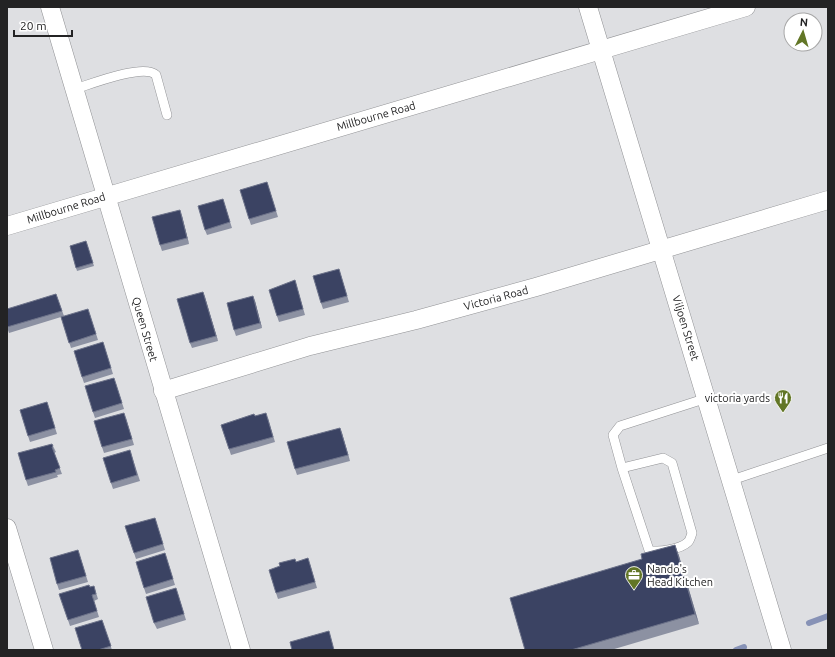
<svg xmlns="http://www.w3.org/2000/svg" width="835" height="657" font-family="Ubuntu,sans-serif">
	<rect width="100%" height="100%" fill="#dedfe2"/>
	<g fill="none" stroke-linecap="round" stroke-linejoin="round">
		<!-- stream -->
		<g stroke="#8792b6" stroke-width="6">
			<polyline points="809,623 828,616"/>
			<polyline points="736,650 744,647"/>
		</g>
		<!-- lane casing -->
		<g stroke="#919295" stroke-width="10">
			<g id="lane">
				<path d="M75,89C91,84 144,63 156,75L167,115"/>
				<path d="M622,468L663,458L672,463L692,533C691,536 690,540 688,542C681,549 658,553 649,550L622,468L613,435L620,426L707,398"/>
				<polyline points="732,480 828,448"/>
			</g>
		</g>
		<!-- street casing -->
		<g stroke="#919295" stroke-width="19">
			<g id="street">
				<polyline points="50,7 241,650"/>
				<polyline points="588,7 782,650"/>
				<polyline points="7,226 746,7"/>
				<polyline points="163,391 310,346 416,320 536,287 828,200"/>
				<polyline points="7,528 44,650"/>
			</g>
		</g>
		<!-- lane -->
		<use href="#lane" stroke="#fff" stroke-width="9"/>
		<!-- street -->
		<use href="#street" stroke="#fff" stroke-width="18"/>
	</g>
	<!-- wall -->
	<g fill="#8c91a2">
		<polygon points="267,182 278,217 251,225 249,219"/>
		<polygon points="223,199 232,228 207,235 205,230"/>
		<polygon points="182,216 189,244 162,251 160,245"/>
		<polygon points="86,241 94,266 77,271 70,246"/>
		<polygon points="339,269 349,302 323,309 321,303"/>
		<polygon points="295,280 305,315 279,322 277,316"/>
		<polygon points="203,292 218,341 192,348 190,343"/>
		<polygon points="56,294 64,316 90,315 98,340 71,348 61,317 9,333 7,327"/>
		<polygon points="255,301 262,328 236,336 234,330"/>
		<polygon points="103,342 113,374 84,383 82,377"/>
		<polygon points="116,384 124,409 95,418 93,412"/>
		<polygon points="49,408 57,434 30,442 28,436"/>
		<polygon points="126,418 134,445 104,453 102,447"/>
		<polygon points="268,418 275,442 231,455 229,449"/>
		<polygon points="340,428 350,461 297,475 295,469"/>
		<polygon points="52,444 56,452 54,453 62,474 57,475 58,477 28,486 26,480"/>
		<polygon points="130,450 140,481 113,489 111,483"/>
		<polygon points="155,518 165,550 136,559 134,553"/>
		<polygon points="675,545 679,556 699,624 611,650 525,650 642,559"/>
		<polygon points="78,550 88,582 59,590 57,584"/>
		<polygon points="165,553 175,585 146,594 144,588"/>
		<polygon points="296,562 310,564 317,588 278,599 276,593"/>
		<polygon points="94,586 98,599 94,601 99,617 70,626 68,620 90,587"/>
		<polygon points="178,594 186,620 157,629 154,623"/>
		<polygon points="102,620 112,650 82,650"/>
	</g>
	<!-- shaded-wall -->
	<g fill="#6c7289">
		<polygon points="180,210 182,216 189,244 187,238"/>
		<polygon points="203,292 205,297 218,341 216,336"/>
		<polygon points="253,296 255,301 262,328 260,323"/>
		<polygon points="340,428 342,433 350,461 348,455"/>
		<polygon points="675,545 679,556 699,624 695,614"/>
	</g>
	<!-- building -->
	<g fill="#3b4363" stroke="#6c7289">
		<polygon points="267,182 276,211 249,219 240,190"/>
		<polygon points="223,199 230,222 205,230 198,206"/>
		<polygon points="180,210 187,238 160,245 152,217"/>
		<polygon points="86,241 93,263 76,268 70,246"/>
		<polygon points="339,269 347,296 321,303 313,276"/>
		<polygon points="295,280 303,309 277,316 269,290"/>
		<polygon points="203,292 216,336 190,343 177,299"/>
		<polygon points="56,294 62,311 7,327 7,309"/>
		<polygon points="253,296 260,323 234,330 227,303"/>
		<polygon points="88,309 96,334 69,343 61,317"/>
		<polygon points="103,342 111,368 82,377 74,351"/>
		<polygon points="114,378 122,403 93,412 85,386"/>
		<polygon points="47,402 55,428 28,436 20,410"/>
		<polygon points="124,413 132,439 102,447 94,421"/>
		<polygon points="266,413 273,437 229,449 221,425 254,414 255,416"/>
		<polygon points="340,428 348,455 295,469 287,442"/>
		<polygon points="52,444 53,446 52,447 60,468 55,470 56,472 26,480 18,453"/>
		<polygon points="130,450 137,475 111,483 103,458"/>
		<polygon points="155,518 163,544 134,553 125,526"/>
		<polygon points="675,545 695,614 571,650 525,650 510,598 642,559 641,554"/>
		<polygon points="78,550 86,576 57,584 50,558"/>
		<polygon points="165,553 173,579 144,588 136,562"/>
		<polygon points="308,558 315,582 276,593 269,570 280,566 279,563 295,559 296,562"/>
		<polygon points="89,585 90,587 94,586 96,594 92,595 97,611 68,620 59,594"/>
		<polygon points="176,588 184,614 154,623 146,597"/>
		<polygon points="102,620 111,646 98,650 82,650 75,628"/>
		<polygon points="329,631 334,650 292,650 290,642"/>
	</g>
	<!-- icons -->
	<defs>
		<g id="restaurant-pin" transform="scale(0.9)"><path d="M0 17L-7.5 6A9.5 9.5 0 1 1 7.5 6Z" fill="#627626" stroke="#fff"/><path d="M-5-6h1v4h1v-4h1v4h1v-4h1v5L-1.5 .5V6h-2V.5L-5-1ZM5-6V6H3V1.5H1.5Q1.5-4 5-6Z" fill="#fff"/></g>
		<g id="office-pin" transform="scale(0.9)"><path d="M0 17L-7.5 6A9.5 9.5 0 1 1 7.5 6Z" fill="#627626" stroke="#fff"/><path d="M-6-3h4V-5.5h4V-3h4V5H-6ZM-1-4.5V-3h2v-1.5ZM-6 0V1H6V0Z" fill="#fff"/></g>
	</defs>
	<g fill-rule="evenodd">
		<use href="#restaurant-pin" x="783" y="398"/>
		<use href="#office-pin" x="634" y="575"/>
	</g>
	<g text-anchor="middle" stroke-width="4" stroke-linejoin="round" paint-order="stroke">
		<!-- street labels -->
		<g font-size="11" fill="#232324" stroke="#fff">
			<text transform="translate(376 116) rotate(-16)" y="4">Millbourne Road</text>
			<text transform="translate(66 208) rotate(-17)" y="4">Millbourne Road</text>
			<text transform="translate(496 298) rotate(-15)" y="4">Victoria Road</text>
			<text transform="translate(686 328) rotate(73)" y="4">Viljoen Street</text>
			<text transform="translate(145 329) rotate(74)" y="4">Queen Street</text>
		</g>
		<!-- poi labels -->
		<g font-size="11" fill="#232324" stroke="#fff" text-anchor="end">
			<text x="770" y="402">victoria yards</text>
			<text x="647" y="573" text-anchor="start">Nando's<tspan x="647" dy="13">Head Kitchen</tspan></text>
		</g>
	</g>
	<!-- border -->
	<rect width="835" height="657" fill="none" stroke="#232324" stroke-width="16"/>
	<!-- north arrow -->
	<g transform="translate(803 32) rotate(5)"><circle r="19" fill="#ffffff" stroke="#a7a7a7"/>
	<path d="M0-3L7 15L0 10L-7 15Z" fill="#627626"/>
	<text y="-6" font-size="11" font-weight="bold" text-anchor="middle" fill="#232324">N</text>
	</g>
	<!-- scale -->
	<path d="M14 30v6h58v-6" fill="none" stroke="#232324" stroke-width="2"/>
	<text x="20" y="30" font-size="12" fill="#232324" stroke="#ffffff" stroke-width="3" paint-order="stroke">20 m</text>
</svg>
